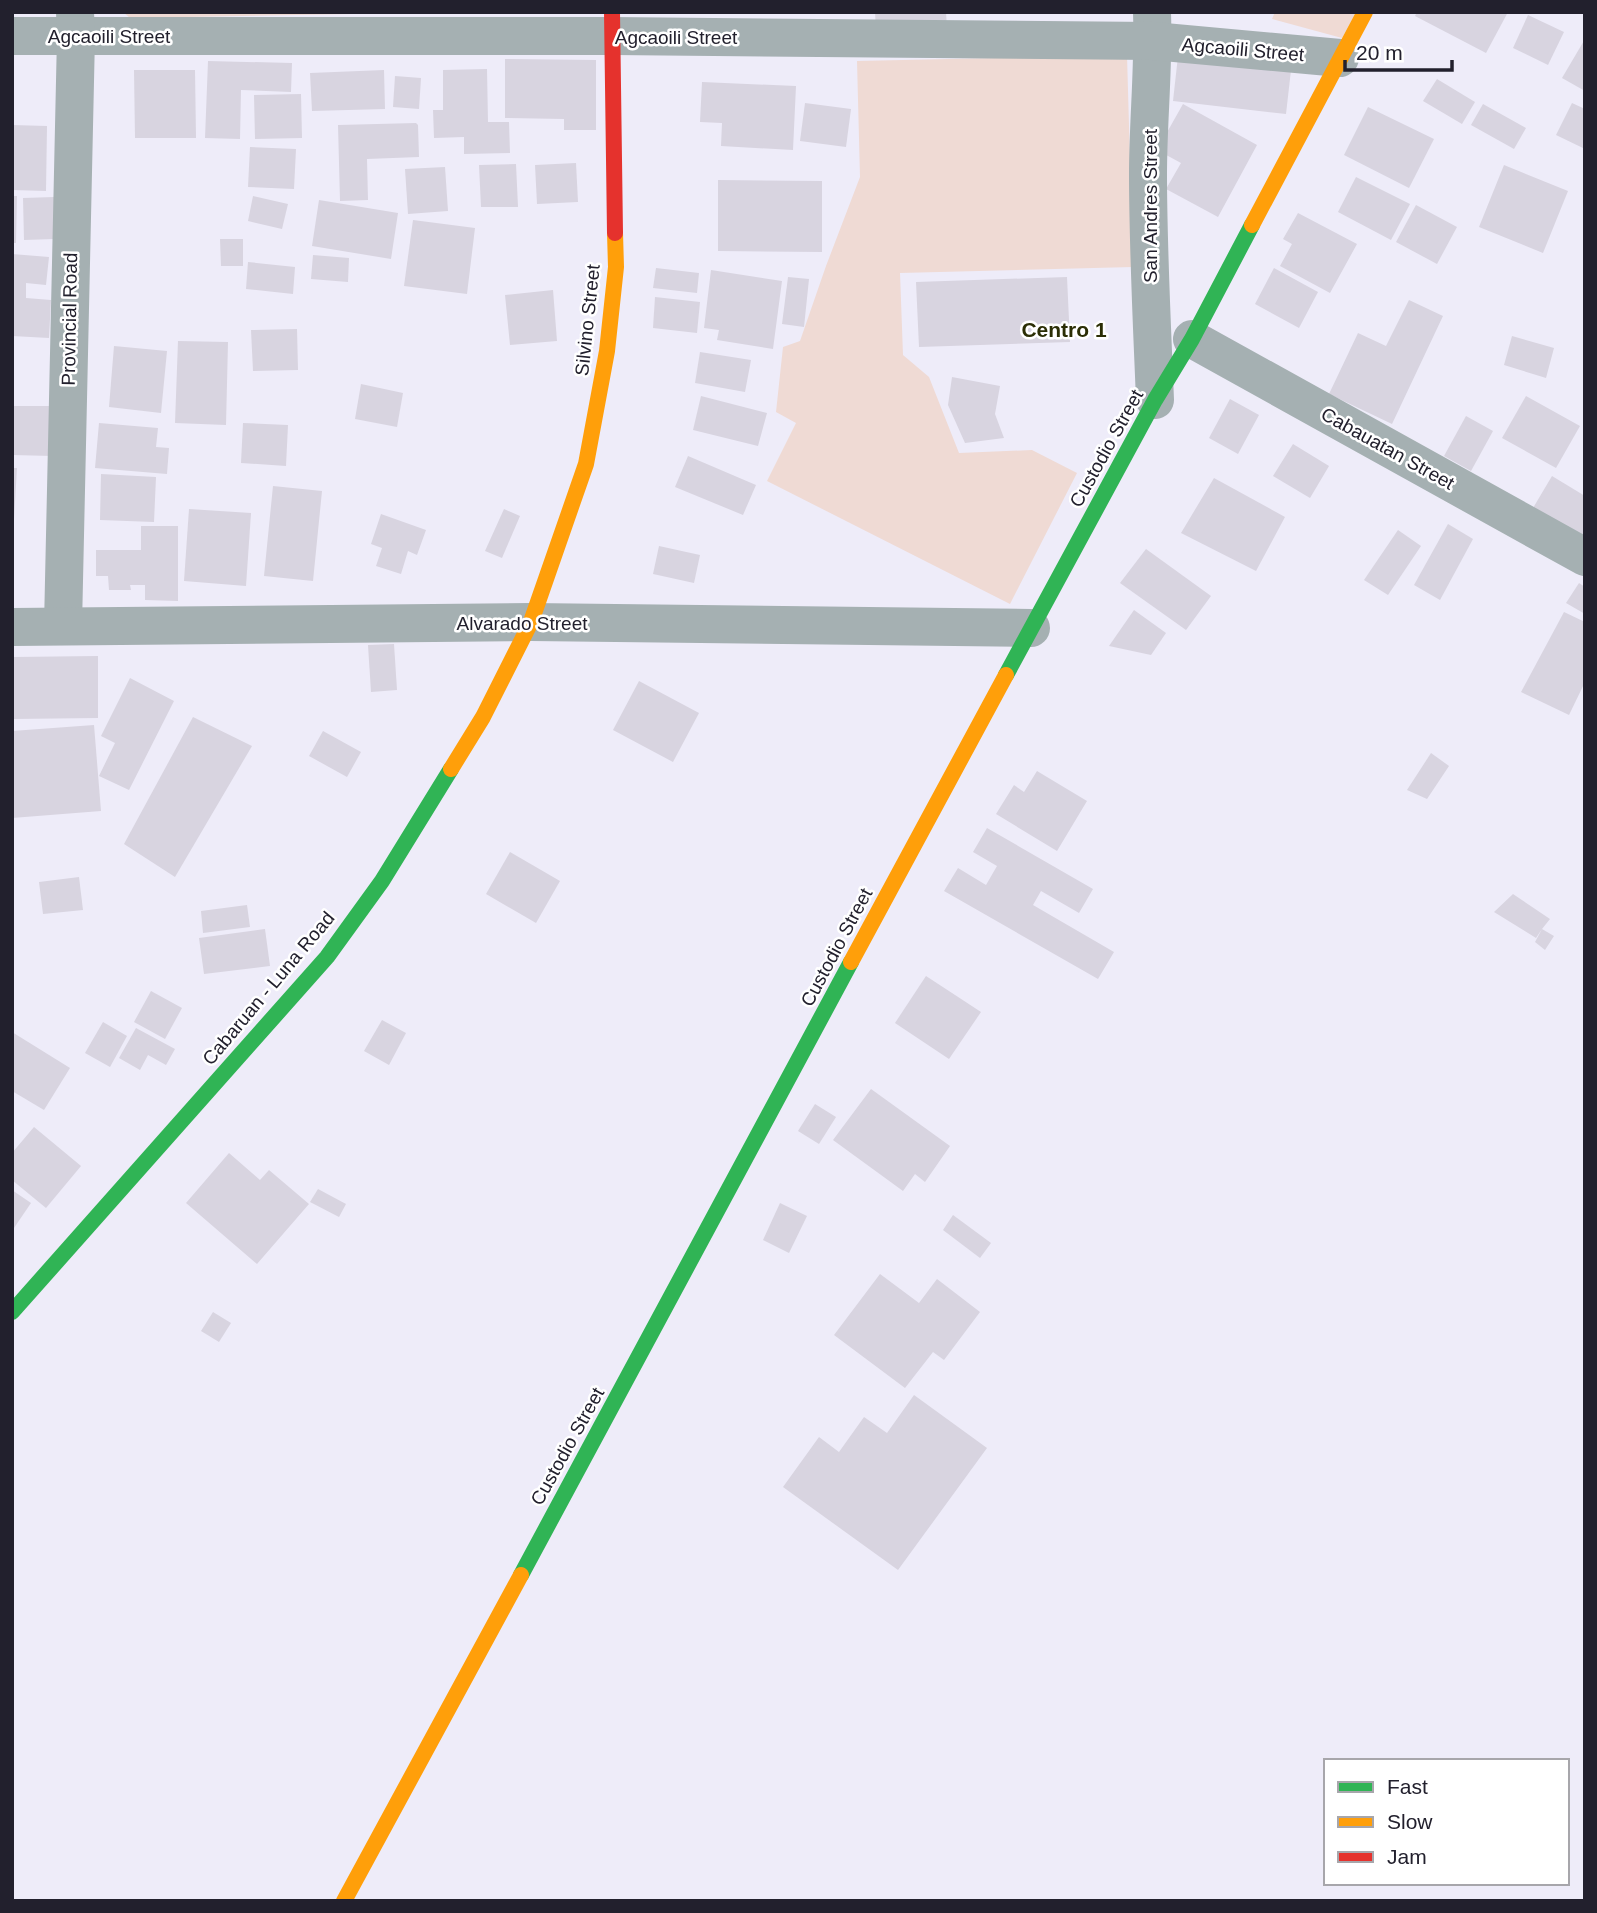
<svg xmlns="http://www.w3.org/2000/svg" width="1597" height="1913" font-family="Arial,sans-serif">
	<rect width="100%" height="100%" fill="#eeecf9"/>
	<!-- green -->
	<g fill="#efdad4">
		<polygon points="123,12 468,12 130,18"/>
		<polygon points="1275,12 1356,12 1342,38 1272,19"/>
		<polygon points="1127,55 1133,267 900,273 903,355 929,377 959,453 1032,450 1077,473 1010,604 767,481 796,423 776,412 783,347 800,341 826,266 860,177 857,61"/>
	</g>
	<!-- building -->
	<g fill="#d8d4e0">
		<polygon points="875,12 946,12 947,29 876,30"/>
		<polygon points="1417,12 1508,12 1486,53 1415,16"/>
		<polygon points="1528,15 1564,32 1548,65 1513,48"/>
		<polygon points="1585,39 1585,91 1562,78"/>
		<polygon points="1178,56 1291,70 1286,114 1173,101"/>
		<polygon points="505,59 596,60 596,130 564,130 564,119 505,118"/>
		<polygon points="208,61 292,63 291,92 241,90 240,139 205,138"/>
		<polygon points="487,69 488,122 509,122 510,153 464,154 464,137 434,138 433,110 443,110 443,70"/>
		<polygon points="134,70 195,70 196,138 135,138"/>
		<polygon points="384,70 385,109 312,111 310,73"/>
		<polygon points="395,76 421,78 419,109 393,107"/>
		<polygon points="1437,79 1475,102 1462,124 1423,101"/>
		<polygon points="702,82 796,86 793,150 721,146 722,123 700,122"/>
		<polygon points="301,94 302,138 255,139 254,95"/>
		<polygon points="805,103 851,109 846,147 800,141"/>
		<polygon points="1572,103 1585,109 1585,149 1556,135"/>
		<polygon points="1183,104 1257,145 1218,217 1166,189 1181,163 1157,150"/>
		<polygon points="1483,104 1526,128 1514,149 1471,125"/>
		<polygon points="1368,107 1434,139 1409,188 1344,155"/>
		<polygon points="416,123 418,125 419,157 367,159 368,200 340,201 338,125"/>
		<polygon points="12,125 47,126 46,191 12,190"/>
		<polygon points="250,147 296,149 294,189 248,187"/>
		<polygon points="576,163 578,202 537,204 535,165"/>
		<polygon points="516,164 518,207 481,207 479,165"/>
		<polygon points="1504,165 1568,191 1543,253 1479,227"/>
		<polygon points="445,167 448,211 408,214 405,169"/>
		<polygon points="1356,177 1410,204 1391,240 1338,212"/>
		<polygon points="718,180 822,181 822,252 718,251"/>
		<polygon points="12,196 17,196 16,243 12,243"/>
		<polygon points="253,196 288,204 282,229 248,221"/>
		<polygon points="54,197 55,239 24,240 23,198"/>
		<polygon points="319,200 398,213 391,259 312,246"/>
		<polygon points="1416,205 1457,227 1437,264 1396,242"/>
		<polygon points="1298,213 1357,244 1330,293 1280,266 1292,244 1283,239"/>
		<polygon points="413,220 475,228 467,294 404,286"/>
		<polygon points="220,239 243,239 243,266 221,266"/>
		<polygon points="12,254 49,257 46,285 26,283 26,298 51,300 49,338 12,336"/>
		<polygon points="313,255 349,258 348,282 311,279"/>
		<polygon points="248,262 295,267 293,294 246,289"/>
		<polygon points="656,268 699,273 697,293 653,288"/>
		<polygon points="1274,268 1318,292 1299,328 1255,304"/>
		<polygon points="711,270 782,281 773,349 717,340 719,330 704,328"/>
		<polygon points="788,277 809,279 804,327 782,324"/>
		<polygon points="1067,277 1070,342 919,347 916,282"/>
		<polygon points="553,290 557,341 510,345 505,295"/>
		<polygon points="655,297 700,302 697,333 653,328"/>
		<polygon points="1409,300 1443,316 1392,424 1329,394 1358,333 1386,346"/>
		<polygon points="297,329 298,370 253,371 251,330"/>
		<polygon points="1512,336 1554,348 1546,378 1504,365"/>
		<polygon points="178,341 228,342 226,425 175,423"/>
		<polygon points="114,346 167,351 161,413 109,407"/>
		<polygon points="700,352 751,360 745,392 695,383"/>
		<polygon points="952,377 1000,386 995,414 1004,438 965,443 948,405"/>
		<polygon points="361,384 403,393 397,427 355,419"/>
		<polygon points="701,396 767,413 758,446 693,430"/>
		<polygon points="1526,396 1580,426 1556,468 1502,438"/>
		<polygon points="1230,399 1259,415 1238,454 1209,438"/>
		<polygon points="12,406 52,406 52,456 12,455"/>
		<polygon points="1466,416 1493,431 1471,471 1444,456"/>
		<polygon points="99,423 158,428 156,447 169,448 167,474 95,468"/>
		<polygon points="243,423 288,425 286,466 241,463"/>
		<polygon points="1293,444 1329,466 1310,498 1273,476"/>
		<polygon points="688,456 756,485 743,515 675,487"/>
		<polygon points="12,468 17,468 14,519 12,519"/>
		<polygon points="101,474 156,477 154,522 100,520"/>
		<polygon points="1552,476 1585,496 1585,539 1533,508"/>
		<polygon points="1214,478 1285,517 1256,571 1181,533"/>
		<polygon points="273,486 322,491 313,581 264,576"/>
		<polygon points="189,509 251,513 246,586 184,581"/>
		<polygon points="504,509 520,516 502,558 485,551"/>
		<polygon points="381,514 426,530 417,555 408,551 401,574 376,566 382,548 371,544"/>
		<polygon points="1448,524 1473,539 1440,600 1414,585"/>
		<polygon points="141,526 178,526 178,601 145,600 145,585 130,585 131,590 109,590 108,576 96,576 96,550 141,550"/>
		<polygon points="1398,530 1421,546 1388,595 1364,580"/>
		<polygon points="659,546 700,555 694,583 653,574"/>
		<polygon points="1146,549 1211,596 1186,630 1120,583"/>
		<polygon points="1579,583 1585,587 1585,614 1566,603"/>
		<polygon points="1134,610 1166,633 1151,655 1109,646"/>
		<polygon points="1564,612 1585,622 1585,682 1569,715 1521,692"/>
		<polygon points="394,644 397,690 371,692 368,645"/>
		<polygon points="98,656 98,718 13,719 13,657"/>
		<polygon points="130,678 174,701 129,790 99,776 115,743 101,736"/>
		<polygon points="639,681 699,713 673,762 613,730"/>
		<polygon points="193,717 252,746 175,877 124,844"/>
		<polygon points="94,725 101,811 12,818 12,731"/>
		<polygon points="323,731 361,752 347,777 309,756"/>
		<polygon points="1431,753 1449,766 1427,799 1407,790"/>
		<polygon points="1037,771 1087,801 1057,851 996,814 1014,785 1024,792"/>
		<polygon points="987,828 1093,889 1079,913 1041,891 1033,905 1114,952 1098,979 944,891 958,868 986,885 997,866 973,852"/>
		<polygon points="510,852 560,881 536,923 486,894"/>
		<polygon points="79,877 83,910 43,914 39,882"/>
		<polygon points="1513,894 1550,919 1542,929 1554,936 1545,950 1535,942 1542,929 1536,938 1494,912"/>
		<polygon points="247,905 250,927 203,933 201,911"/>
		<polygon points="265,929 270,966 204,974 199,938"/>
		<polygon points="926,976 981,1012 949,1059 895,1023"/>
		<polygon points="151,991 182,1008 165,1039 134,1022"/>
		<polygon points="382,1020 406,1033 389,1065 364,1051"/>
		<polygon points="103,1022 127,1036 110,1067 85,1053"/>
		<polygon points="136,1028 175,1049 166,1065 148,1055 140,1070 119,1058"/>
		<polygon points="12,1032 70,1068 44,1110 12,1091"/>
		<polygon points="871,1089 950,1146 925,1182 915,1174 903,1191 833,1140"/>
		<polygon points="815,1104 836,1117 819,1144 798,1131"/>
		<polygon points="34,1127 81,1166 46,1208 12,1180 12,1153"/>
		<polygon points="229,1153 260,1180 269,1170 309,1204 257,1264 186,1203"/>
		<polygon points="318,1189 346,1204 339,1217 310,1202"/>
		<polygon points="12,1190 31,1203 14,1228 12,1227"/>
		<polygon points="780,1203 807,1216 789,1253 763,1240"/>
		<polygon points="953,1215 991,1243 980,1258 943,1230"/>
		<polygon points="880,1274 919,1303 937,1279 980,1312 944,1360 933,1352 905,1388 834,1335"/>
		<polygon points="213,1312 231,1323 219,1342 201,1331"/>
		<polygon points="914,1395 987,1448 898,1570 783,1487 819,1437 839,1452 864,1417 887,1433"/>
	</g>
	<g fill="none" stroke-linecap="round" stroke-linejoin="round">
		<!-- street -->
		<g stroke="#a5b0b2" stroke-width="38">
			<path d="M1152,12C1154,66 1148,120 1148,174C1148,249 1152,325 1155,400"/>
			<polyline points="12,36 613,36 1153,41 1340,58"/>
			<polyline points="1192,339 1585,557"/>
			<polyline points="63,626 76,36 75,12"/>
			<polyline points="12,627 531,622 1031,628"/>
		</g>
		<!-- fast -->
		<g stroke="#30b455" stroke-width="16">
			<polyline points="1006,675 1155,400 1192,339 1252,225"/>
			<polyline points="12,1312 327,957 382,881 451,769"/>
			<polyline points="521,1575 851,962"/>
		</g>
		<!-- slow -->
		<g stroke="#ff9f0a" stroke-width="16">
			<polyline points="1252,225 1365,12"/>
			<polyline points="451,769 483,717 531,622 586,464 607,351 616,267 615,233"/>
			<polyline points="851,962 1006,675"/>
			<polyline points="344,1901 521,1575"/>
		</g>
		<!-- jam -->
		<polyline stroke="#e5322d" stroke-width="16" points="612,12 615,233"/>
	</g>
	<g text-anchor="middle" stroke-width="5" stroke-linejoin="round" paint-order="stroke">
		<!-- street labels -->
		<g font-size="19" fill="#22202d" stroke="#fff">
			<text x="109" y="43">Agcaoili Street</text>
			<text x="676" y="44">Agcaoili Street</text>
			<text transform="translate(1243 49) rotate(5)" y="7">Agcaoili Street</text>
			<text transform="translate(1150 206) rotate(-90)" y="7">San Andres Street</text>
			<text transform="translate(69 319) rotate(-89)" y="7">Provincial Road</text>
			<text transform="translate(587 320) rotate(-84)" y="7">Silvino Street</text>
			<text transform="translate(1106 448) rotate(-61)" y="7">Custodio Street</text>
			<text transform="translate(1388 448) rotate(29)" y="7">Cabauatan Street</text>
			<text x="522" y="630">Alvarado Street</text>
			<text transform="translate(836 947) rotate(-62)" y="7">Custodio Street</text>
			<text transform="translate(268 988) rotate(-50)" y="7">Cabaruan - Luna Road</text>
			<text transform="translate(567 1446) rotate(-61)" y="7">Custodio Street</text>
		</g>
		<!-- neighbourhood labels -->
		<g font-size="21" font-weight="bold" fill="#2b2e05" stroke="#fff">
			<text x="1064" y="337">Centro 1</text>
		</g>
	</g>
	<!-- border -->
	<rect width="1597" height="1913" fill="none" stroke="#22202d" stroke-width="28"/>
	<!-- legend -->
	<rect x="1324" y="1759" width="245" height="126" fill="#ffffff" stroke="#a7a6ab" stroke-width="2"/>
	<rect x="1338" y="1782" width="35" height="10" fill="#30b455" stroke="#a7a6ab" stroke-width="2"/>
	<text x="1387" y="1794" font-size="21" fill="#22202d">Fast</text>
	<rect x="1338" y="1817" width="35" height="10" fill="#ff9f0a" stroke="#a7a6ab" stroke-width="2"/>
	<text x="1387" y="1829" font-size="21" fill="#22202d">Slow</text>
	<rect x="1338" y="1852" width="35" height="10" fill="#e5322d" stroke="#a7a6ab" stroke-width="2"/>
	<text x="1387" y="1864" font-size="21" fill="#22202d">Jam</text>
	<!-- scale -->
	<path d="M1345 60v10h107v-10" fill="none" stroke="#22202d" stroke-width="3.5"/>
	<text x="1356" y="60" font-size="21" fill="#22202d" stroke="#ffffff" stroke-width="5" paint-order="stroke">20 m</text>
</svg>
